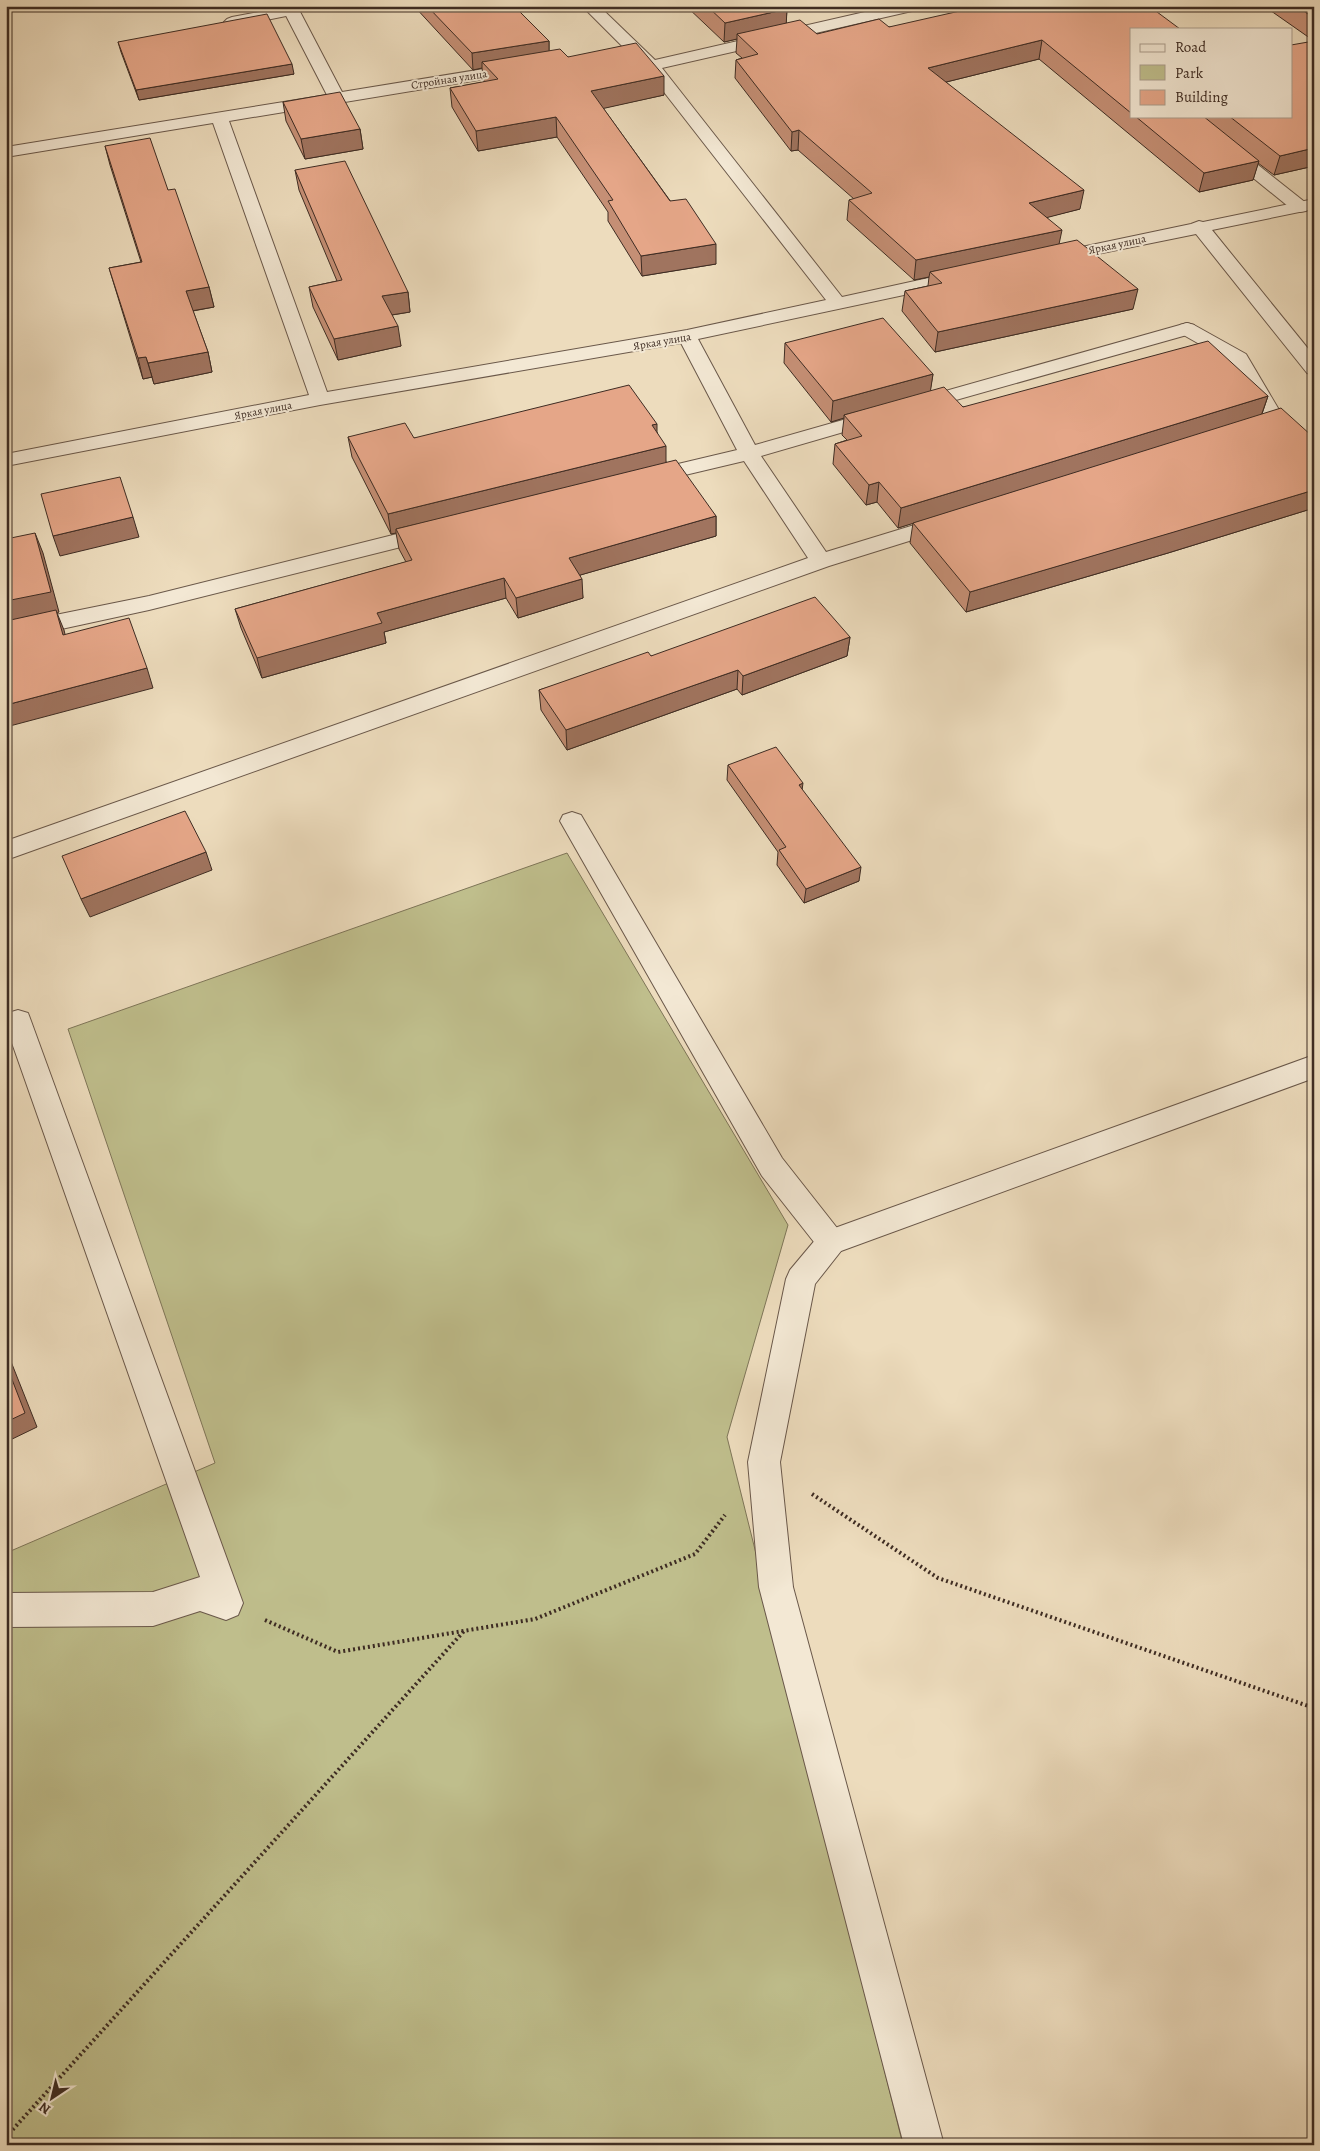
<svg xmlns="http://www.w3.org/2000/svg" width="1320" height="2151" font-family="Alegreya,serif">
	<rect width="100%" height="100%" fill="#eddcbd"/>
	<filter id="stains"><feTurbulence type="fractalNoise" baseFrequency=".004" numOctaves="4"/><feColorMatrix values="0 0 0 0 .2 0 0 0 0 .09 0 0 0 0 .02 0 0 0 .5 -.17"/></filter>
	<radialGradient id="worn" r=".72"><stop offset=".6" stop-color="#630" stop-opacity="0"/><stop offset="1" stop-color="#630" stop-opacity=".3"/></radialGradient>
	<!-- green -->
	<polygon fill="#bfbe8c" stroke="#7e7558" points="567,853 788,1225 727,1437 903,2145 6,2145 6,1553 215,1463 68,1029"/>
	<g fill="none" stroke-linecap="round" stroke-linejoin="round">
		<!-- service casing -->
		<g stroke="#6a584a" stroke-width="2">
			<g id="service">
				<polygon points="291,6 296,8 299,11 296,14 232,27 227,25 224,22 227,19 232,17"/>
				<polygon points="1177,116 1196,116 1306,203 1309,207 1306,211 1300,212 1294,211"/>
				<polygon points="1187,323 1194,325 1246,354 1285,420 1282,424 1275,426 1268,424 1231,362 1180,333 1177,329 1180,325"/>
				<polygon points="572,812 581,815 782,1158 841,1233 846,1242 841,1251 831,1255 821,1251 762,1176 560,821 563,815"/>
				<polygon points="18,1010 28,1013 31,1021 243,1603 238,1615 226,1620 200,1611 153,1626 6,1627 6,1593 153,1592 200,1577 6,1026 8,1013"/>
			</g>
		</g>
		<!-- minor casing -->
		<g stroke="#6a584a" stroke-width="2">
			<g id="minor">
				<polygon points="281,6 297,6 342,92 520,63 526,65 528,68 526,71 520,73 229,121 327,392 687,330 826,300 646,69 631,55 619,54 617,51 623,47 582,6 599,6 655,60 891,6 920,6 917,9 912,11 662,68 842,297 965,270 972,272 974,276 972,280 965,282 698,339 755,445 878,410 885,412 888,416 885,420 761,456 826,552 947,515 954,517 958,522 954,527 829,566 6,860 6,841 808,558 744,461 647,484 640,483 637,478 640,473 737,450 681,343 320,405 6,466 6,454 309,395 213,123 6,157 6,147 327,95"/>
				<polygon points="1314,199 1314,209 1212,230 1314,356 1314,375 1307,373 1196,234 1053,263 1047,262 1044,258 1047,254 1053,253 1191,224 1199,221 1203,222"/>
				<polygon points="1187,323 1194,325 1197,329 1194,333 924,409 917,411 910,409 907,405 910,401"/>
				<polygon points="433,525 441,527 444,532 441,537 149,610 6,641 6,625 149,596"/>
				<polygon points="1314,1055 1314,1078 841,1251 815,1284 780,1462 793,1587 944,2145 904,2145 759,1587 748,1462 786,1279 790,1270 821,1233"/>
			</g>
		</g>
		<!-- path -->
		<g stroke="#3e2c23" stroke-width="4" stroke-dasharray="2 3" stroke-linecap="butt">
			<polyline points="812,1494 938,1578 1314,1708"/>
			<polyline points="265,1620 338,1652 535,1619 695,1554 725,1515"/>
			<polyline points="6,2137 464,1631"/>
		</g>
		<!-- service -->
		<use href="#service" fill="#f3e8d4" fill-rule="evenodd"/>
		<!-- minor -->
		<use href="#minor" fill="#f3e8d4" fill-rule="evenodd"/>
	</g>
	<!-- wall -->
	<g fill="#c58f75" stroke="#3e2c23">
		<polygon points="414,6 514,6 549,41 549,51 568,57 664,95 603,108 716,264 642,276 608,221 608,212 557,137 478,151 452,107 450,88 484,82 482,68 473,70"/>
		<polygon points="686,6 783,6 787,9 786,23 817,34 889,27 1131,29 1131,116 1291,116 1314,41 1314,166 1274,175 1258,163 1253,180 1199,192 1039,59 946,82 1080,209 1047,217 1059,244 1133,309 935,352 902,311 905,291 928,286 929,277 914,280 847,220 849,200 854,199 798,150 791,151 735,78 736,60 742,58 736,53 737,39 724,42"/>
		<polygon points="1264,6 1314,6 1314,41"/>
		<polygon points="118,42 294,74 139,100 121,52"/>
		<polygon points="283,102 360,129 363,149 305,159 286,121"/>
		<polygon points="105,146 168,190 209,287 214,307 193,311 208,352 212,372 154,384 152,377 143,379 109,268 141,262 110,165"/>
		<polygon points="295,170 408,292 410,312 392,315 401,346 338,360 313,307 309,287 337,281 299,190"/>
		<polygon points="785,343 933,374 930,391 963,407 1268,396 1262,414 1312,436 1314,435 1314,508 1168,553 966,612 910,543 913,523 898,528 877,502 866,505 833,464 835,444 847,440 842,435 844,418 831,422 784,363"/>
		<polygon points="657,432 666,462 716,516 716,536 580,575 583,598 518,618 506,598 384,632 386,643 262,678 241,628 235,609 406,562 399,549 396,533 391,534 352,457 348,437 414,438"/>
		<polygon points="850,637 847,656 742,695 737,689 567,750 541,710 539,690 651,656"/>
		<polygon points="728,765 802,790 859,881 804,903 777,865 778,852 727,780"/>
	</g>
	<!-- shaded-wall -->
	<g fill="#a0745f" stroke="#3e2c23">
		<polygon points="787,9 786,28 737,34 737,39 724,42 725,23"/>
		<polygon points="1042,40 1039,59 926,87 928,68"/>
		<polygon points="549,41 549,57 482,62 482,68 473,70 472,53"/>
		<polygon points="292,64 294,74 139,100 136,90"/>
		<polygon points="664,76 664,95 592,111 591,91"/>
		<polygon points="556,117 557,137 478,151 476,131"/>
		<polygon points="360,129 363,149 305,159 301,139"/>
		<polygon points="799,130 798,150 791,151 792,132"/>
		<polygon points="1314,148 1314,166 1274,175 1280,156"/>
		<polygon points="1259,161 1253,180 1199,192 1204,173"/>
		<polygon points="1084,190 1080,209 1026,223 1029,203"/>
		<polygon points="1062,230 1058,249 930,272 929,277 914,280 916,260"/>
		<polygon points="716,244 716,264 642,276 641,256"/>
		<polygon points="209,287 214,307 191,311 186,291"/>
		<polygon points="1138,289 1133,309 935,352 938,332"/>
		<polygon points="408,292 410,312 385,316 382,296"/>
		<polygon points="398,326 401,346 338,360 334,339"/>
		<polygon points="208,352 212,372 154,384 148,363"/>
		<polygon points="146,357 152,377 143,379 138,358"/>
		<polygon points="933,374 930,394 844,415 844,418 831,422 833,401"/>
		<polygon points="1268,396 1261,416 898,528 901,508"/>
		<polygon points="657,424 657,444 652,425"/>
		<polygon points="666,446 666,466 396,529 396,533 391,534 388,514"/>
		<polygon points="879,482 877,502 866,505 869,485"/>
		<polygon points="1314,490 1314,508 1168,553 966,612 970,592"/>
		<polygon points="716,516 716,536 570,578 569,558"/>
		<polygon points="133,517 139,537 60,556 53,536"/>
		<polygon points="35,533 43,553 59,612 57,613 64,630 70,655 6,623 6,601"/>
		<polygon points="504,578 506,598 384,632 386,643 262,678 257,658 377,613"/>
		<polygon points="582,579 583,598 518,618 516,598"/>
		<polygon points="850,637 847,656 742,695 743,676"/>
		<polygon points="147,668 153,688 6,727 6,705"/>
		<polygon points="738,670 737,689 567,750 566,730"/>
		<polygon points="803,783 801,798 799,785"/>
		<polygon points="206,852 212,870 90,917 81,899"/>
		<polygon points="861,867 859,881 804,903 806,889"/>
		<polygon points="6,1349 37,1427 6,1442"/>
	</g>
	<!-- building -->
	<g fill="#e5a688" stroke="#3e2c23">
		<polygon points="427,6 514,6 549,41 472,53"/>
		<polygon points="707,6 783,6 787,9 725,23"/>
		<polygon points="982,6 1149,6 1180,29 1131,29 1131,113 1042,40 928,68 1084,190 1029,203 1062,230 916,260 849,200 872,193 799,130 792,132 736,60 758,54 737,34 800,20 817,34 879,19 889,27"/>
		<polygon points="1296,6 1314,6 1314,18"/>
		<polygon points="267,14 292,64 136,90 118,42"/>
		<polygon points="1314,41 1314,148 1280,156 1229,116 1291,116 1291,45"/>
		<polygon points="636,43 664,76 591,91 670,201 686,199 716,244 641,256 608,201 613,200 556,117 476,131 450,88 498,79 482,62 560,49 568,57"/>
		<polygon points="340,92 360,129 301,139 283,102"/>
		<polygon points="1135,116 1203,116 1259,161 1204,173"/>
		<polygon points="150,138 168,190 175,189 209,287 186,291 208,352 148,363 146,357 138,358 109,268 142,262 105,146"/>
		<polygon points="345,161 408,292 382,296 398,326 334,339 309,287 342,280 295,170"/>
		<polygon points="1077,240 1138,289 938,332 905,291 942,283 930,272"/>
		<polygon points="883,318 933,374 833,401 785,343"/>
		<polygon points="1208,341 1268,396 901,508 879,482 869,485 835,444 862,436 844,415 944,387 963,407"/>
		<polygon points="629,385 657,424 652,425 666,446 388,514 348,437 405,423 414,438"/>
		<polygon points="1281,408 1312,436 1314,435 1314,490 1174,532 970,592 913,523"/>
		<polygon points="676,460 716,516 569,558 582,579 516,598 504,578 377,613 382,623 257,658 235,609 412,560 396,529"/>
		<polygon points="120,477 133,517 53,536 41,494"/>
		<polygon points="35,533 51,592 6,601 6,539"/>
		<polygon points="815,597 850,637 743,676 738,670 566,730 539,690 648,652 651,656"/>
		<polygon points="56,610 63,635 129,618 147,668 6,705 6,621"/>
		<polygon points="776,747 803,783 799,785 861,867 806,889 779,850 786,847 728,765"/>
		<polygon points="185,811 206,852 81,899 62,856"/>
		<polygon points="6,1364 25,1413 6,1422"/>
	</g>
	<g text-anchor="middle" stroke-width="4" stroke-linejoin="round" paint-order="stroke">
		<!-- far-street labels -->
		<g font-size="11" fill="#3e2c23" stroke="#f3e8d4">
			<text transform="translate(449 79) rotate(-9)" y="4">Стройная улица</text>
			<text transform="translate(1117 244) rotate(-12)" y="4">Яркая улица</text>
			<text transform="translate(662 341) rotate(-10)" y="4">Яркая улица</text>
			<text transform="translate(263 410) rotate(-11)" y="4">Яркая улица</text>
		</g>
	</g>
	<!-- margin -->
	<rect width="1320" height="2151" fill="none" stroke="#eddcbd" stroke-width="25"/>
	<rect x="8" y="8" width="1305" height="2136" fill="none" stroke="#3e2c23" stroke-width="2.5"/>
	<rect x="12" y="12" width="1295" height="2126" fill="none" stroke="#3e2c23"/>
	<!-- legend -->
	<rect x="1130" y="28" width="162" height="90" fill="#f3e8d4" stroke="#ab9d8d"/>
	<rect x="1140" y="44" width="25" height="8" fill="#f3e8d4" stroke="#ab9d8d"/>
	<text x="1175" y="52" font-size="15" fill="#3e2c23">Road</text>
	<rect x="1140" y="65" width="25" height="15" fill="#bfbe8c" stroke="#ab9d8d"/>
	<text x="1175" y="78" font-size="15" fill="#3e2c23">Park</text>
	<rect x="1140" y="90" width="25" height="15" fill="#e5a688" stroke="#ab9d8d"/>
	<text x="1175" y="102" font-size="15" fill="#3e2c23">Building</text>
	<!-- north arrow -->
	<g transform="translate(52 2098) rotate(215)" stroke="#f3e8d4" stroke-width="4" paint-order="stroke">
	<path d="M0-4L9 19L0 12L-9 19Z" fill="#3e2c23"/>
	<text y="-8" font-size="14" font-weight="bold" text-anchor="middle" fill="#3e2c23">N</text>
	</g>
	<rect width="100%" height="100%" filter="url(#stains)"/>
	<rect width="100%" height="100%" fill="url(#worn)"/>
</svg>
